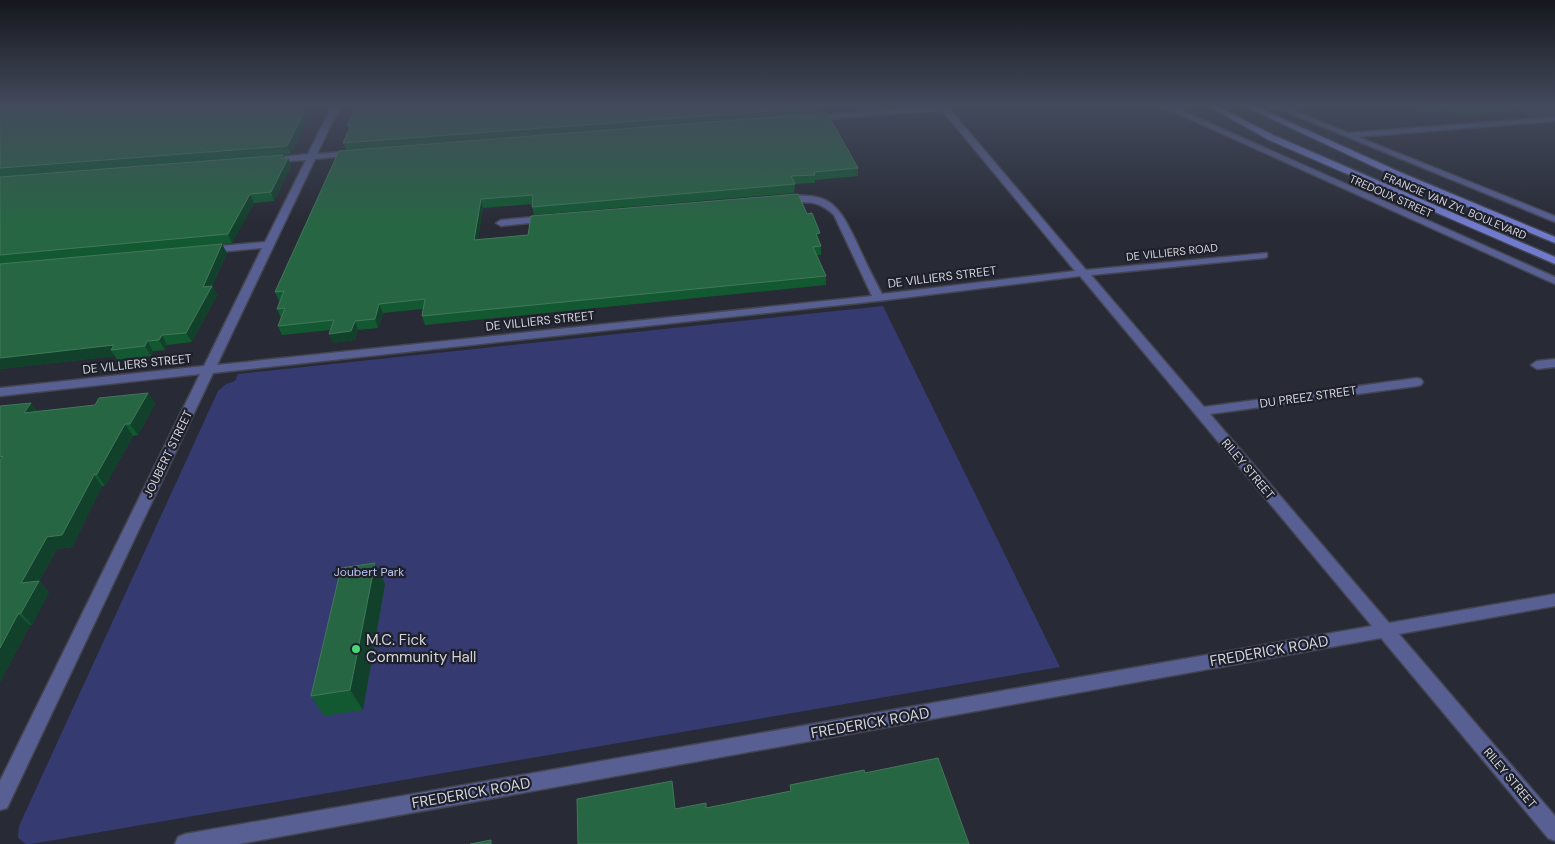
<svg xmlns="http://www.w3.org/2000/svg" width="1555" height="844" font-family="'DM Sans',sans-serif">
	<rect width="100%" height="100%" fill="#282a35"/>
	<!-- green -->
	<g fill="#353a70">
		<polygon points="1508,106 1555,106 1555,116 1532,118"/>
		<polygon points="883,306 1060,667 31,844 26,844 18,838 19,826 218,391 226,384 235,381 238,374"/>
	</g>
	<g fill="none" stroke-linecap="round" stroke-linejoin="round">
		<!-- street casing -->
		<g stroke="#434550" stroke-width="3">
			<g id="street">
				<path d="M332,106H340L317,154L354,151L358,153L354,155L315,159L217,365L872,296L834,215C814,196 804,205 781,201V197L784,196C830,193 837,202 856,241C864,259 873,277 882,294L1075,271L942,110L810,120L809,118L813,116L947,106L1086,270L1267,253V257L1264,258L1091,275L1204,407L1417,378L1421,379L1423,382L1421,385L1417,386L1210,414L1389,623L1555,594V606L1399,634L1555,816V841L1548,838L1381,638L239,844H175L178,837L185,834L1372,626L1080,276L878,301L213,373L7,808L0,810V781L200,374L0,396V388L204,366L262,248L209,253L204,250L209,247L265,242L306,160L272,162L268,160L272,158L308,154Z"/>
				<polygon points="1161,106 1171,106 1555,277 1555,284"/>
				<polygon points="1272,106 1282,106 1348,133 1555,117 1555,121 1358,137 1555,216 1555,222"/>
				<polygon points="545,216 550,219 548,221 501,226 496,223 501,220"/>
				<polygon points="1555,359 1555,367 1537,369 1531,365 1537,361"/>
			</g>
		</g>
		<!-- secondary casing -->
		<g stroke="#434550" stroke-width="3">
			<g id="secondary">
				<polygon points="1208,106 1217,106 1275,136 1555,257 1555,264 1269,140"/>
				<polygon points="1244,106 1254,106 1402,173 1555,237 1555,243 1396,177"/>
			</g>
		</g>
		<!-- street -->
		<use href="#street" fill="#585f93" fill-rule="evenodd"/>
		<!-- secondary -->
		<use href="#secondary" fill="#717bcd" fill-rule="evenodd"/>
	</g>
	<!-- wall -->
	<g fill="#125931">
		<polygon points="0,106 314,106 291,154 0,177"/>
		<polygon points="357,106 828,106 823,107 822,114 346,150 343,143 349,130 347,126"/>
		<polygon points="1408,106 1516,106 1513,111 1459,116 1449,111 1421,113"/>
		<polygon points="339,151 858,168 858,176 815,180 815,183 795,184 794,193 534,215 532,207 532,204 483,208 478,239 807,214 821,246 821,255 817,255 826,276 826,285 425,325 422,316 423,309 383,313 378,328 358,330 355,340 333,343 330,330 282,335 278,326 281,318 277,309 280,301 279,301 275,292"/>
		<polygon points="283,155 284,158 288,158 291,166 274,201 254,203 232,243 190,247 227,253 212,286 217,295 192,342 167,345 165,350 153,351 151,356 117,360 115,356 0,369 0,177"/>
		<polygon points="148,393 155,404 138,435 133,436 105,486 102,486 72,547 57,549 39,581 49,592 32,625 30,625 0,682 0,406 38,411 95,405"/>
		<polygon points="385,584 363,710 324,716 311,696"/>
	</g>
	<!-- shaded-wall -->
	<g fill="#12412b">
		<polygon points="307,106 314,106 291,154 287,146"/>
		<polygon points="283,155 286,162 288,158 291,166 274,201 271,192 281,158"/>
		<polygon points="250,194 254,203 232,243 228,234"/>
		<polygon points="481,199 483,208 476,248 474,240"/>
		<polygon points="820,233 819,242 816,234"/>
		<polygon points="222,244 227,253 212,286 217,295 192,342 186,333 203,287"/>
		<polygon points="379,304 383,313 378,328 375,319"/>
		<polygon points="355,321 358,330 355,340 333,343 329,334"/>
		<polygon points="162,335 167,345 165,350 159,340"/>
		<polygon points="147,341 153,351 151,356 145,346"/>
		<polygon points="114,345 111,350 115,356 0,369 0,358"/>
		<polygon points="148,393 155,404 138,435 130,424"/>
		<polygon points="31,403 40,414 24,413"/>
		<polygon points="125,424 133,436 105,486 97,474"/>
		<polygon points="94,475 102,486 72,547 57,549 39,581 49,592 32,625 21,613 21,583 47,537"/>
		<polygon points="375,563 385,584 363,710 350,690"/>
		<polygon points="18,614 30,625 0,682 0,648"/>
		<polygon points="672,781 674,792 677,820 675,809"/>
	</g>
	<!-- building -->
	<g fill="#276643" stroke="#42785b">
		<polygon points="68,106 307,106 287,146 0,168 0,111"/>
		<polygon points="357,106 822,106 823,107 343,143 351,125 347,126"/>
		<polygon points="827,113 858,168 814,172 815,175 791,176 795,184 532,207 533,195 481,199 474,240 528,235 531,216 798,194 807,214 812,213 820,233 816,234 821,246 813,247 826,276 422,316 425,299 379,304 375,319 355,321 351,331 329,334 334,320 278,326 285,308 277,309 284,291 275,292 339,151"/>
		<polygon points="283,155 281,158 288,158 271,192 250,194 228,234 0,255 0,177"/>
		<polygon points="222,244 203,287 212,286 186,333 162,335 159,340 147,341 145,346 111,350 114,345 0,358 0,264"/>
		<polygon points="148,393 130,424 125,424 97,474 94,475 62,535 47,537 21,583 39,581 21,613 18,614 0,648 0,461 3,456 0,457 0,406 31,403 24,413 95,405 99,398"/>
		<polygon points="375,563 350,690 311,696 341,568"/>
		<polygon points="938,758 969,844 578,844 577,799 672,781 675,809 706,803 706,808 791,791 790,785 864,770 865,773"/>
		<polygon points="491,840 491,844 470,844"/>
	</g>
	<!-- sky -->
	<linearGradient id="sky" x2="0" y2="1"><stop stop-color="#16171d"/><stop offset="0.47" stop-color="#424a5c"/><stop offset="1" stop-color="#424a5c" stop-opacity="0"/></linearGradient>
	<rect width="1555" height="225" fill="url(#sky)"/>
	<!-- markers -->
	<circle fill="#47d779" stroke="#1e202b" stroke-width="2" cx="356" cy="649" r="5"/>
	<g text-anchor="middle" stroke-width="4.5" stroke-linejoin="round" paint-order="stroke">
		<!-- far-street labels -->
		<g font-size="11" fill="#d3d4dc" stroke="#1e202b">
			<text transform="translate(1391 196) rotate(24)" y="4">TREDOUX STREET</text>
			<text transform="translate(1455 206) rotate(23)" y="4">FRANCIE VAN ZYL BOULEVARD</text>
			<text transform="translate(1172 252) rotate(-6)" y="4">DE VILLIERS ROAD</text>
		</g>
		<!-- street labels -->
		<g font-size="12" fill="#d3d4dc" stroke="#1e202b">
			<text transform="translate(942 277) rotate(-7)" y="4">DE VILLIERS STREET</text>
			<text transform="translate(540 321) rotate(-6)" y="4">DE VILLIERS STREET</text>
			<text transform="translate(137 364) rotate(-6)" y="4">DE VILLIERS STREET</text>
			<text transform="translate(1308 397) rotate(-8)" y="4">DU PREEZ STREET</text>
			<text transform="translate(168 454) rotate(-64)" y="4">JOUBERT STREET</text>
			<text transform="translate(1248 469) rotate(50)" y="4">RILEY STREET</text>
			<text transform="translate(1510 778) rotate(50)" y="4">RILEY STREET</text>
		</g>
		<!-- park labels -->
		<g font-size="12" fill="#bbc3ee" stroke="#1e202b">
			<text x="369" y="576">Joubert Park</text>
		</g>
		<!-- near-poi labels -->
		<g font-size="15" fill="#d3d4dc" stroke="#1e202b" text-anchor="start">
			<text x="366" y="645">M.C. Fick<tspan x="366" dy="17">Community Hall</tspan></text>
		</g>
		<!-- near-street labels -->
		<g font-size="15" fill="#d3d4dc" stroke="#1e202b">
			<text transform="translate(1269 651) rotate(-10)" y="5">FREDERICK ROAD</text>
			<text transform="translate(870 723) rotate(-10)" y="5">FREDERICK ROAD</text>
			<text transform="translate(471 793) rotate(-10)" y="5">FREDERICK ROAD</text>
		</g>
	</g>
</svg>
